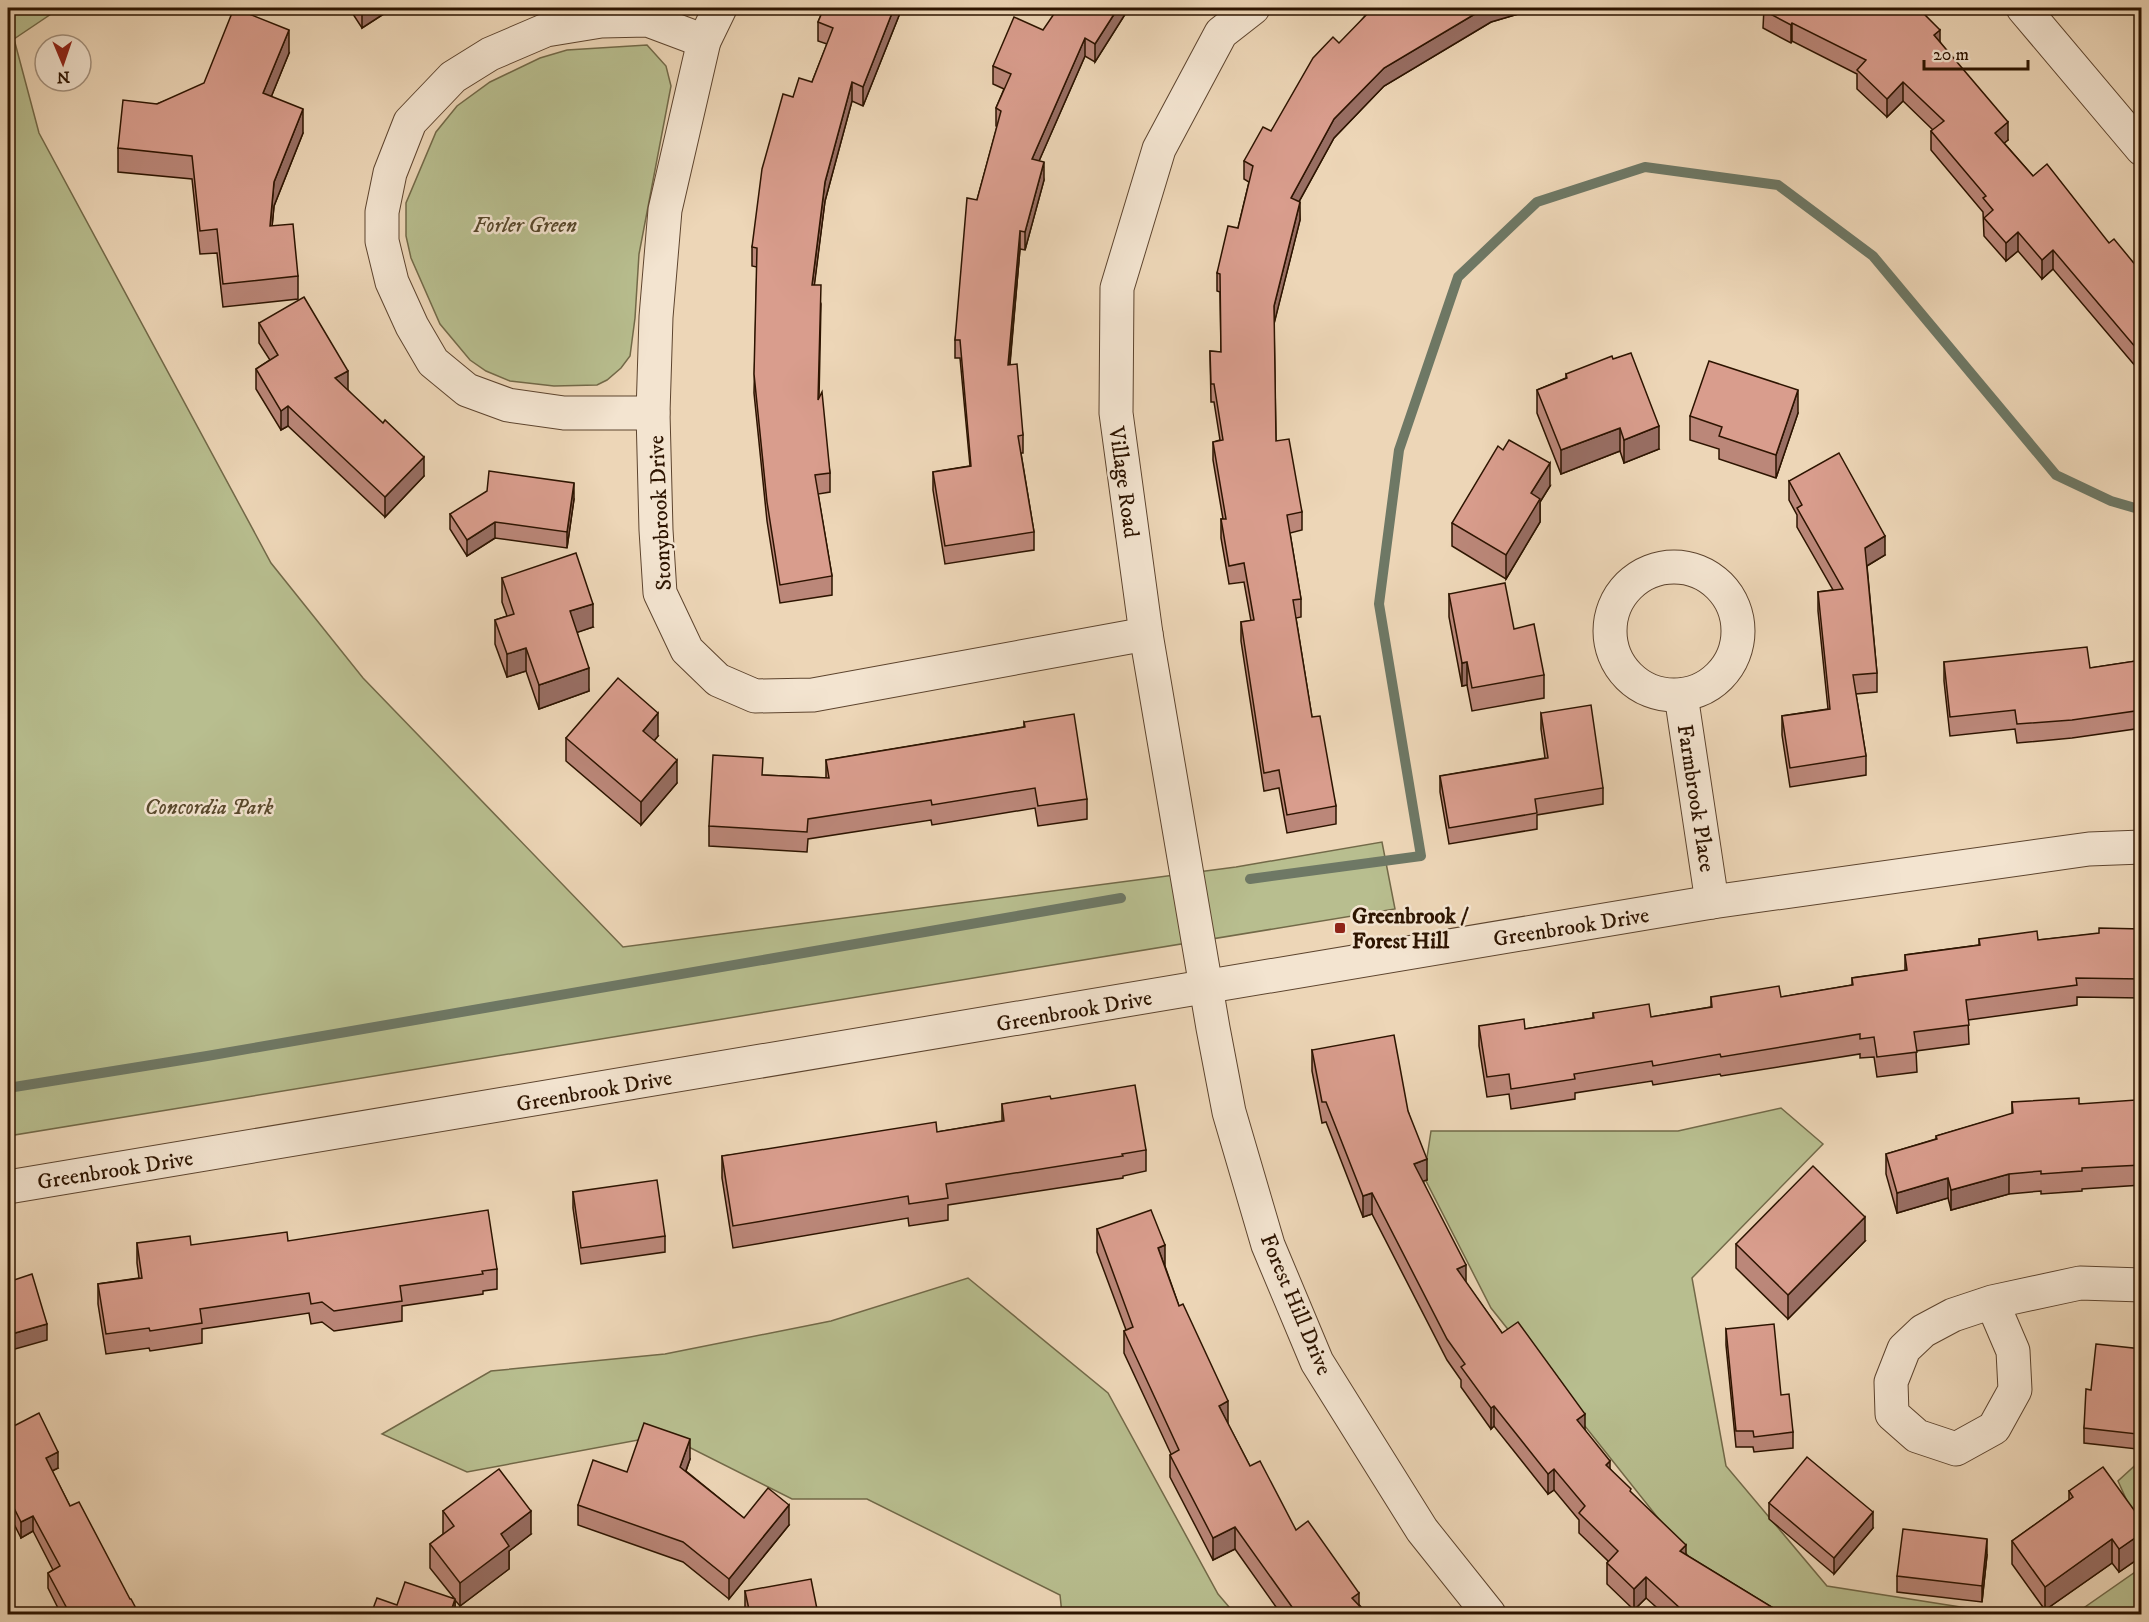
<svg xmlns="http://www.w3.org/2000/svg" width="2149" height="1622" font-family="'IM FELL DW Pica',serif">
	<rect width="100%" height="100%" fill="#edd6b7"/>
	<filter id="stains"><feTurbulence type="fractalNoise" baseFrequency=".00333" numOctaves="4"/><feColorMatrix values="0 0 0 0 .2 0 0 0 0 .09 0 0 0 0 .02 0 0 0 .5 -.17"/></filter>
	<radialGradient id="worn" r=".72"><stop offset=".6" stop-color="#630" stop-opacity="0"/><stop offset="1" stop-color="#630" stop-opacity=".3"/></radialGradient>
	<!-- green -->
	<g fill="#b8be8f" stroke="#726948" stroke-width="1.5">
		<polygon points="8,8 60,8 14,39 39,133 271,563 363,678 623,947 1236,867 1382,842 1395,909 8,1136"/>
		<polygon points="647,45 666,66 671,86 639,254 635,318 630,356 621,368 607,380 597,385 554,386 510,381 486,371 470,360 440,324 411,258 406,236 406,203 436,132 457,106 490,82 540,58 567,50"/>
		<polygon points="1781,1108 1823,1144 1692,1278 1726,1466 1827,1586 2005,1614 1766,1614 1705,1577 1491,1308 1424,1177 1431,1131 1678,1131"/>
		<polygon points="968,1278 1108,1393 1218,1594 1235,1614 1062,1614 1060,1595 867,1499 792,1499 665,1435 467,1472 382,1434 491,1371 665,1354 831,1321"/>
		<polygon points="2141,1460 2141,1532 2118,1481"/>
		<polygon points="2141,1568 2141,1614 2075,1614"/>
	</g>
	<g fill="none" stroke-linecap="round" stroke-linejoin="round">
		<!-- stream -->
		<g stroke="#6e7865" stroke-width="10">
			<polyline points="1250,879 1421,856 1379,604 1399,450 1458,277 1537,202 1645,167 1778,185 1873,256 2056,475 2111,501 2142,510"/>
			<polyline points="8,1088 207,1056 1121,898"/>
		</g>
		<!-- minor casing -->
		<g stroke="#5d442e" stroke-width="35">
			<g id="minor">
				<polyline points="720,8 704,41 665,210 656,317 653,413 656,530 660,593 687,650 718,680 755,696 813,695 1146,634"/>
				<polyline points="1253,8 1221,33 1159,149 1117,288 1116,413 1146,634 1213,1028 1229,1112 1268,1245 1317,1362 1422,1530 1489,1614"/>
				<polyline points="2023,8 2142,149"/>
				<polyline points="653,413 564,413 508,405 467,390 433,362 412,326 392,282 382,241 382,212 390,173 410,122 453,77 490,54 546,30 601,21 648,20 704,41"/>
				<circle cx="1674" cy="631" r="64"/>
				<polyline points="1681,695 1712,902"/>
				<polyline points="1992,1302 2013,1351 2015,1390 1994,1428 1956,1449 1917,1436 1892,1414 1891,1382 1904,1349 1923,1331 1953,1315 1992,1302 2080,1283 2142,1285"/>
			</g>
		</g>
		<!-- tertiary casing -->
		<g stroke="#5d442e" stroke-width="35">
			<polyline id="tertiary" points="8,1187 1712,902 2089,849 2142,847"/>
		</g>
		<!-- minor -->
		<use href="#minor" stroke="#f3e4d0" stroke-width="33"/>
		<!-- tertiary -->
		<use href="#tertiary" stroke="#f3e4d0" stroke-width="33"/>
	</g>
	<!-- wall -->
	<g fill="#bb8779" stroke="#2d1400" stroke-width="1.5">
		<polygon points="349,8 393,8 362,28"/>
		<polygon points="824,8 902,8 863,106 852,101 825,201 814,285 821,304 819,399 830,473 830,492 818,494 832,576 832,595 780,603 767,521 754,393 757,267 752,266 752,247 793,97 812,82 827,44 818,41 818,22"/>
		<polygon points="1129,8 1095,62 1085,56 1039,161 1044,180 1025,250 1020,249 1010,365 1023,435 1023,453 1021,453 1034,532 1034,550 945,564 933,490 933,472 970,466 960,358 955,358 955,340 977,200 997,127 996,126 996,108 1004,89 993,84 993,66 1043,30"/>
		<polygon points="1369,8 1539,8 1491,22 1384,86 1334,138 1299,202 1300,220 1274,323 1276,441 1302,512 1302,530 1290,533 1301,599 1301,617 1296,618 1312,717 1336,806 1336,824 1287,833 1279,788 1264,791 1241,641 1241,622 1251,621 1244,582 1229,584 1221,538 1221,519 1223,519 1213,460 1213,442 1220,440 1214,402 1211,402 1210,351 1221,352 1220,292 1217,291 1217,273 1238,228 1249,182 1244,179 1244,161 1271,131 1369,11"/>
		<polygon points="1591,8 1641,8 1641,13 1597,14"/>
		<polygon points="1759,8 1914,8 1940,42 2008,140 2004,143 2033,176 2109,243 2142,273 2142,374 2053,269 2042,279 2018,251 2006,261 1984,236 1983,212 1931,150 1931,131 1933,130 1903,101 1887,117 1857,89 1857,74 1792,41 1791,43 1763,28 1764,8"/>
		<polygon points="289,53 271,97 303,133 274,206 272,226 298,276 298,299 223,307 217,253 200,254 192,179 118,172 118,148 157,104"/>
		<polygon points="259,323 348,390 424,476 385,517 288,426 281,430 256,389 256,369 270,360 259,343"/>
		<polygon points="1566,374 1659,449 1624,463 1620,451 1561,474 1537,413 1537,390 1566,378"/>
		<polygon points="1798,413 1776,478 1719,459 1719,449 1690,440 1690,416"/>
		<polygon points="1789,481 1885,555 1867,566 1877,673 1877,692 1856,694 1866,756 1866,775 1790,787 1782,735 1782,716 1828,709 1818,611 1818,592 1833,590 1797,527 1797,515 1789,500"/>
		<polygon points="1550,486 1540,502 1540,522 1506,579 1452,546 1452,523"/>
		<polygon points="574,499 567,548 495,538 467,556 450,529 450,514"/>
		<polygon points="502,578 593,627 577,632 589,691 539,709 526,671 507,677 495,644 495,620 507,616 502,602"/>
		<polygon points="1449,594 1514,629 1544,675 1544,698 1472,711 1467,685 1462,686 1449,617"/>
		<polygon points="2142,660 2142,728 2072,738 2017,743 2015,729 1950,736 1944,681 1944,662 2090,668"/>
		<polygon points="1541,713 1603,788 1603,804 1537,815 1537,829 1449,844 1440,792 1440,776 1545,758 1541,729"/>
		<polygon points="1024,722 1087,799 1087,819 1038,826 1035,808 932,825 931,820 808,839 807,852 709,846 709,826 763,775 826,778 826,760 1024,727"/>
		<polygon points="658,736 654,741 677,783 641,825 566,761 566,738"/>
		<polygon points="2142,929 2142,998 2077,997 2077,1005 1968,1020 1969,1044 1916,1051 1917,1072 1877,1077 1874,1057 1860,1058 1860,1054 1721,1076 1720,1074 1653,1085 1652,1081 1575,1093 1575,1099 1511,1109 1509,1094 1487,1097 1479,1046 1479,1026 1525,1029 1593,1018 1593,1013 1651,1017 1711,1007 1711,997 1781,997 1852,985 1852,978 1905,971 1905,955 1979,945 1979,939 2038,940"/>
		<polygon points="1312,1050 1408,1111 1427,1180 1423,1181 1466,1283 1502,1333 1585,1430 1610,1469 1686,1555 1783,1614 1664,1614 1646,1598 1634,1610 1607,1584 1607,1563 1608,1561 1579,1533 1579,1520 1554,1490 1548,1494 1494,1426 1491,1429 1461,1387 1461,1380 1447,1360 1372,1214 1363,1217 1326,1122 1322,1123 1312,1071"/>
		<polygon points="1051,1099 1146,1150 1146,1171 1123,1176 1123,1178 948,1205 948,1220 909,1226 908,1218 733,1248 722,1178 722,1156 937,1132 1002,1121 1002,1104"/>
		<polygon points="2012,1102 2142,1106 2142,1185 2082,1189 2082,1191 2041,1194 2041,1191 2009,1194 1951,1210 1948,1198 1897,1213 1886,1174 1886,1154 1936,1139 1936,1136 2012,1114"/>
		<polygon points="573,1192 665,1236 665,1252 581,1264 573,1208"/>
		<polygon points="1097,1229 1165,1266 1179,1306 1228,1424 1250,1466 1296,1530 1367,1614 1281,1614 1235,1549 1213,1560 1170,1477 1170,1455 1171,1454 1124,1353 1124,1331 1126,1330 1097,1252"/>
		<polygon points="288,1241 497,1269 497,1289 483,1291 483,1294 402,1306 402,1321 334,1331 322,1322 311,1324 309,1313 202,1329 202,1343 150,1351 149,1348 106,1354 98,1304 98,1284 139,1278 137,1263 137,1243 191,1245"/>
		<polygon points="1865,1241 1788,1319 1736,1268 1736,1244"/>
		<polygon points="1726,1329 1781,1395 1793,1432 1793,1448 1754,1452 1753,1447 1736,1447 1726,1345"/>
		<polygon points="2142,1349 2142,1413 2137,1449 2084,1443 2084,1428 2091,1390"/>
		<polygon points="8,1429 58,1468 52,1471 70,1506 139,1614 61,1614 48,1588 48,1573 53,1570 33,1531 21,1538 8,1512"/>
		<polygon points="690,1459 686,1471 744,1518 789,1525 729,1599 683,1562 578,1525 578,1505 627,1472"/>
		<polygon points="2069,1491 2142,1521 2142,1556 2119,1572 2112,1563 2045,1610 2012,1564 2012,1541 2069,1500"/>
		<polygon points="1769,1503 1873,1528 1834,1574 1769,1519"/>
		<polygon points="443,1511 531,1534 509,1551 509,1569 460,1606 455,1600 455,1614 397,1605 454,1598 430,1568 430,1544 443,1534"/>
		<polygon points="1987,1555 1982,1602 1897,1592 1897,1576"/>
		<polygon points="745,1591 818,1614 747,1614 745,1607"/>
	</g>
	<!-- shaded-wall -->
	<g fill="#986e63" stroke="#2d1400" stroke-width="1.5">
		<polygon points="362,8 393,8 362,28"/>
		<polygon points="894,8 902,8 863,106 863,87"/>
		<polygon points="1118,8 1129,8 1095,62 1095,44"/>
		<polygon points="1485,8 1539,8 1491,22 1384,86 1334,138 1291,216 1291,198 1334,119 1384,68"/>
		<polygon points="1792,23 1792,41 1791,43 1791,25"/>
		<polygon points="289,30 289,53 263,117 263,93"/>
		<polygon points="1940,30 1940,48 1934,35"/>
		<polygon points="1085,38 1085,56 1032,177 1032,159"/>
		<polygon points="852,82 852,101 825,201 812,304 812,285 825,182"/>
		<polygon points="1903,82 1903,101 1887,117 1887,99"/>
		<polygon points="303,109 303,133 274,206 270,249 270,226 274,182"/>
		<polygon points="2008,122 2008,140 1995,151 1995,133"/>
		<polygon points="1044,162 1044,180 1025,250 1025,232"/>
		<polygon points="1300,202 1300,220 1274,324 1274,306"/>
		<polygon points="1020,231 1020,249 1008,383 1008,365"/>
		<polygon points="2018,232 2018,251 2006,261 2006,243"/>
		<polygon points="2053,250 2053,269 2042,279 2042,260"/>
		<polygon points="348,371 348,391 335,378"/>
		<polygon points="1798,390 1798,413 1776,478 1776,455"/>
		<polygon points="288,406 288,426 281,430 281,411"/>
		<polygon points="1659,426 1659,449 1624,463 1624,440"/>
		<polygon points="1620,428 1620,451 1561,474 1561,450"/>
		<polygon points="424,457 424,476 385,517 385,497"/>
		<polygon points="1550,463 1550,486 1540,502 1540,522 1506,579 1506,555 1531,493"/>
		<polygon points="574,483 574,499 567,548 567,532"/>
		<polygon points="495,522 495,538 467,556 467,540"/>
		<polygon points="1885,536 1885,555 1865,567 1865,548"/>
		<polygon points="593,604 593,627 570,635 570,611"/>
		<polygon points="526,648 526,671 507,677 507,654"/>
		<polygon points="1467,662 1467,685 1462,686 1462,663"/>
		<polygon points="589,668 589,691 539,709 539,685"/>
		<polygon points="658,713 658,736 643,754 643,731"/>
		<polygon points="677,760 677,783 641,825 641,802"/>
		<polygon points="1427,1159 1427,1180 1414,1184 1414,1164"/>
		<polygon points="2009,1174 2009,1194 1951,1210 1951,1190"/>
		<polygon points="1948,1178 1948,1198 1897,1213 1897,1193"/>
		<polygon points="1372,1193 1372,1214 1363,1217 1363,1196"/>
		<polygon points="1865,1217 1865,1241 1788,1319 1788,1295"/>
		<polygon points="1165,1245 1165,1267 1158,1248"/>
		<polygon points="1466,1265 1466,1285 1457,1269"/>
		<polygon points="47,1324 47,1340 8,1351 8,1335"/>
		<polygon points="2141,1397 2141,1413 2137,1449 2137,1434"/>
		<polygon points="1228,1401 1228,1424 1219,1406"/>
		<polygon points="1494,1406 1494,1426 1491,1429 1491,1408"/>
		<polygon points="1585,1414 1585,1435 1577,1420"/>
		<polygon points="690,1439 690,1459 680,1487 680,1467"/>
		<polygon points="58,1452 58,1468 46,1474 46,1458"/>
		<polygon points="1610,1461 1610,1482 1606,1465"/>
		<polygon points="1554,1469 1554,1490 1548,1494 1548,1474"/>
		<polygon points="789,1505 789,1525 729,1599 729,1579"/>
		<polygon points="531,1511 531,1534 509,1551 509,1569 460,1606 460,1583 501,1534"/>
		<polygon points="1873,1512 1873,1528 1834,1574 1834,1558"/>
		<polygon points="33,1516 33,1531 21,1538 21,1522"/>
		<polygon points="1235,1527 1235,1549 1213,1560 1213,1538"/>
		<polygon points="2142,1533 2142,1556 2119,1572 2119,1549"/>
		<polygon points="1987,1539 1987,1555 1982,1602 1982,1586"/>
		<polygon points="2112,1539 2112,1563 2045,1610 2045,1587"/>
		<polygon points="1686,1545 1686,1565 1680,1551"/>
		<polygon points="1646,1577 1646,1598 1634,1610 1634,1589"/>
		<polygon points="1359,1593 1359,1614 1352,1598"/>
		<polygon points="455,1599 455,1614 450,1614"/>
	</g>
	<!-- building -->
	<g fill="#d99d8d" stroke="#2d1400" stroke-width="1.5">
		<polygon points="234,8 289,30 263,93 303,109 274,182 270,226 293,224 298,276 223,284 217,229 200,231 192,156 118,148 123,100 157,104 204,83"/>
		<polygon points="824,8 894,8 863,87 852,82 825,182 812,285 821,285 818,400 822,392 830,473 815,475 832,576 780,585 767,502 754,374 757,248 752,247 762,169 783,94 793,97 799,78 812,82 833,28 818,22"/>
		<polygon points="1058,8 1118,8 1095,44 1085,38 1032,159 1044,162 1025,232 1020,231 1008,365 1017,364 1023,435 1018,436 1034,532 945,546 933,472 971,466 960,340 955,340 967,198 977,200 1001,111 996,108 1011,74 993,66 1014,17 1043,30"/>
		<polygon points="1373,8 1485,8 1384,68 1334,119 1291,198 1300,202 1274,306 1276,441 1289,439 1302,512 1287,515 1301,599 1293,600 1312,717 1320,716 1336,806 1287,815 1279,770 1264,773 1241,622 1254,620 1244,563 1229,566 1221,519 1226,519 1213,442 1223,440 1214,384 1211,384 1210,351 1221,352 1220,274 1217,273 1228,226 1238,228 1253,166 1244,161 1263,127 1271,131 1313,58 1333,37 1339,43"/>
		<polygon points="1765,8 1914,8 1921,11 1940,30 1934,35 2008,122 1995,133 2033,176 2047,164 2109,243 2114,239 2142,273 2142,355 2053,250 2042,260 2018,232 2006,243 1984,218 1993,210 1983,198 1986,196 1931,131 1944,121 1903,82 1887,99 1857,70 1866,60 1792,23 1791,25 1763,10"/>
		<polygon points="304,297 348,371 335,378 383,423 385,420 424,457 385,497 288,406 281,411 256,369 278,355 259,323"/>
		<polygon points="1631,353 1659,426 1624,440 1620,428 1561,450 1537,390 1567,378 1566,374 1612,356 1613,359"/>
		<polygon points="1709,361 1798,390 1776,455 1719,436 1722,427 1690,416"/>
		<polygon points="1509,440 1550,463 1531,493 1540,499 1506,555 1452,523 1498,446 1503,450"/>
		<polygon points="1839,453 1885,536 1865,548 1877,673 1853,675 1866,756 1790,768 1782,716 1830,709 1818,592 1843,589 1797,508 1802,505 1789,481"/>
		<polygon points="489,471 574,483 567,532 495,522 467,540 450,514 487,491"/>
		<polygon points="576,553 593,604 570,611 589,668 539,685 526,648 507,654 495,620 514,614 502,578"/>
		<polygon points="1505,583 1514,629 1534,624 1544,675 1472,688 1467,662 1462,663 1449,594"/>
		<polygon points="2087,647 2090,668 2142,660 2142,710 2072,720 2017,724 2015,710 1950,717 1944,662"/>
		<polygon points="618,678 658,713 643,731 677,760 641,802 566,738"/>
		<polygon points="1591,705 1603,788 1535,799 1537,813 1449,828 1440,776 1548,758 1541,713"/>
		<polygon points="1074,714 1087,799 1038,806 1035,788 932,805 931,800 808,819 807,832 709,826 713,755 763,758 762,775 829,778 826,760 1025,727 1024,722"/>
		<polygon points="2099,928 2142,929 2142,979 2076,978 2077,985 1966,1000 1969,1025 1914,1032 1917,1052 1877,1057 1874,1037 1860,1039 1860,1034 1721,1057 1720,1054 1653,1066 1652,1061 1574,1074 1575,1079 1511,1089 1509,1074 1487,1077 1479,1026 1524,1019 1525,1029 1594,1018 1593,1013 1649,1004 1651,1017 1712,1007 1711,997 1779,986 1781,997 1853,985 1852,978 1907,970 1905,955 1980,945 1979,939 2037,931 2038,940 2099,933"/>
		<polygon points="1394,1035 1408,1111 1427,1159 1414,1164 1466,1265 1457,1269 1502,1333 1518,1322 1585,1414 1577,1420 1610,1461 1606,1465 1631,1489 1630,1491 1686,1545 1680,1551 1783,1614 1680,1614 1682,1610 1646,1577 1634,1589 1607,1563 1618,1551 1579,1513 1585,1506 1554,1469 1548,1474 1494,1406 1491,1408 1461,1367 1465,1364 1447,1339 1372,1193 1363,1196 1326,1102 1322,1102 1312,1050"/>
		<polygon points="1135,1085 1146,1150 1122,1154 1123,1156 946,1184 948,1198 909,1204 908,1196 733,1226 722,1156 936,1122 937,1132 1004,1121 1002,1104 1050,1096 1051,1099"/>
		<polygon points="2079,1098 2079,1104 2136,1100 2137,1106 2142,1106 2142,1165 2082,1168 2082,1171 2041,1174 2041,1171 2009,1174 1951,1190 1948,1178 1897,1193 1886,1154 1937,1139 1936,1136 2013,1113 2012,1102"/>
		<polygon points="1813,1166 1865,1217 1788,1295 1736,1244"/>
		<polygon points="657,1180 665,1236 581,1248 573,1192"/>
		<polygon points="488,1210 497,1269 482,1271 483,1274 400,1286 402,1301 334,1311 322,1302 311,1304 309,1293 200,1309 202,1323 150,1331 149,1328 106,1334 98,1284 142,1278 137,1243 190,1236 191,1245 287,1232 288,1241"/>
		<polygon points="1151,1210 1165,1245 1158,1248 1179,1306 1183,1304 1228,1401 1219,1406 1250,1466 1260,1461 1296,1530 1308,1521 1359,1593 1352,1598 1367,1614 1297,1614 1235,1527 1213,1538 1170,1455 1179,1450 1124,1331 1133,1327 1097,1229"/>
		<polygon points="32,1274 47,1324 8,1335 8,1282"/>
		<polygon points="1774,1324 1781,1395 1789,1394 1793,1432 1754,1437 1753,1431 1736,1431 1726,1329"/>
		<polygon points="2096,1344 2142,1349 2142,1397 2137,1434 2084,1428 2086,1389 2091,1390"/>
		<polygon points="39,1413 58,1452 46,1458 70,1506 79,1502 130,1599 131,1599 139,1614 70,1614 48,1573 60,1566 33,1516 21,1522 8,1496 8,1429"/>
		<polygon points="644,1423 690,1439 680,1467 744,1518 768,1488 789,1505 729,1579 683,1542 578,1505 593,1460 627,1472"/>
		<polygon points="1807,1457 1873,1512 1834,1558 1769,1503"/>
		<polygon points="2103,1467 2142,1521 2142,1533 2119,1549 2112,1539 2045,1587 2012,1541 2073,1497 2069,1491"/>
		<polygon points="499,1469 531,1511 501,1534 509,1546 460,1583 430,1544 454,1526 443,1511"/>
		<polygon points="1903,1529 1987,1539 1982,1586 1897,1576"/>
		<polygon points="811,1579 818,1614 750,1614 745,1591"/>
		<polygon points="405,1582 455,1599 450,1614 371,1614 377,1598 397,1605"/>
	</g>
	<!-- markers -->
	<rect fill="#8f2418" stroke="#f3e4d0" stroke-width="2" x="1334" y="922" width="12" height="12" rx="3"/>
	<g text-anchor="middle" stroke-width="5" stroke-linejoin="round" paint-order="stroke">
		<!-- park labels -->
		<g font-size="22" font-style="italic" fill="#57472b" stroke="#f3e4d0">
			<text x="525" y="232">Forler Green</text>
			<text x="209" y="814">Concordia Park</text>
		</g>
		<!-- street labels -->
		<g font-size="22" fill="#2d1400" stroke="#f3e4d0">
			<text transform="translate(1125 482) rotate(82)" y="8">Village Road</text>
			<text transform="translate(659 513) rotate(-93)" y="8">Stonybrook Drive</text>
			<text transform="translate(1697 798) rotate(81)" y="8">Farmbrook Place</text>
			<text transform="translate(1571 926) rotate(-9)" y="8">Greenbrook Drive</text>
			<text transform="translate(1074 1010) rotate(-10)" y="8">Greenbrook Drive</text>
			<text transform="translate(594 1090) rotate(-10)" y="8">Greenbrook Drive</text>
			<text transform="translate(115 1169) rotate(-9)" y="8">Greenbrook Drive</text>
			<text transform="translate(1297 1304) rotate(67)" y="8">Forest Hill Drive</text>
		</g>
		<!-- poi labels -->
		<g font-size="22" font-weight="bold" fill="#2d1400" stroke="#f3e4d0" text-anchor="start">
			<text x="1352" y="923">Greenbrook /<tspan x="1352" dy="25">Forest Hill</tspan></text>
		</g>
	</g>
	<!-- margin -->
	<rect width="2149" height="1622" fill="none" stroke="#edd6b7" stroke-width="30"/>
	<rect x="9" y="9" width="2131" height="1604" fill="none" stroke="#2d1400" stroke-width="3"/>
	<rect x="15" y="15" width="2119" height="1592" fill="none" stroke="#2d1400" stroke-width="1.5"/>
	<!-- north arrow -->
	<g transform="translate(63 63) rotate(178)"><circle r="28" fill="#f3e4d0" stroke="#a4917d" stroke-width="1.5"/>
	<path d="M0-4.5L10 22L0 15L-10 22Z" fill="#8f2418"/>
	<text y="-9" font-size="16" font-weight="bold" text-anchor="middle" fill="#2d1400">N</text>
	</g>
	<!-- scale -->
	<path d="M1924 60v9h104v-9" fill="none" stroke="#2d1400" stroke-width="3"/>
	<text x="1933" y="60" font-size="18" fill="#2d1400" stroke="#f3e4d0" stroke-width="4.5" paint-order="stroke">20 m</text>
	<rect width="100%" height="100%" filter="url(#stains)"/>
	<rect width="100%" height="100%" fill="url(#worn)"/>
</svg>
